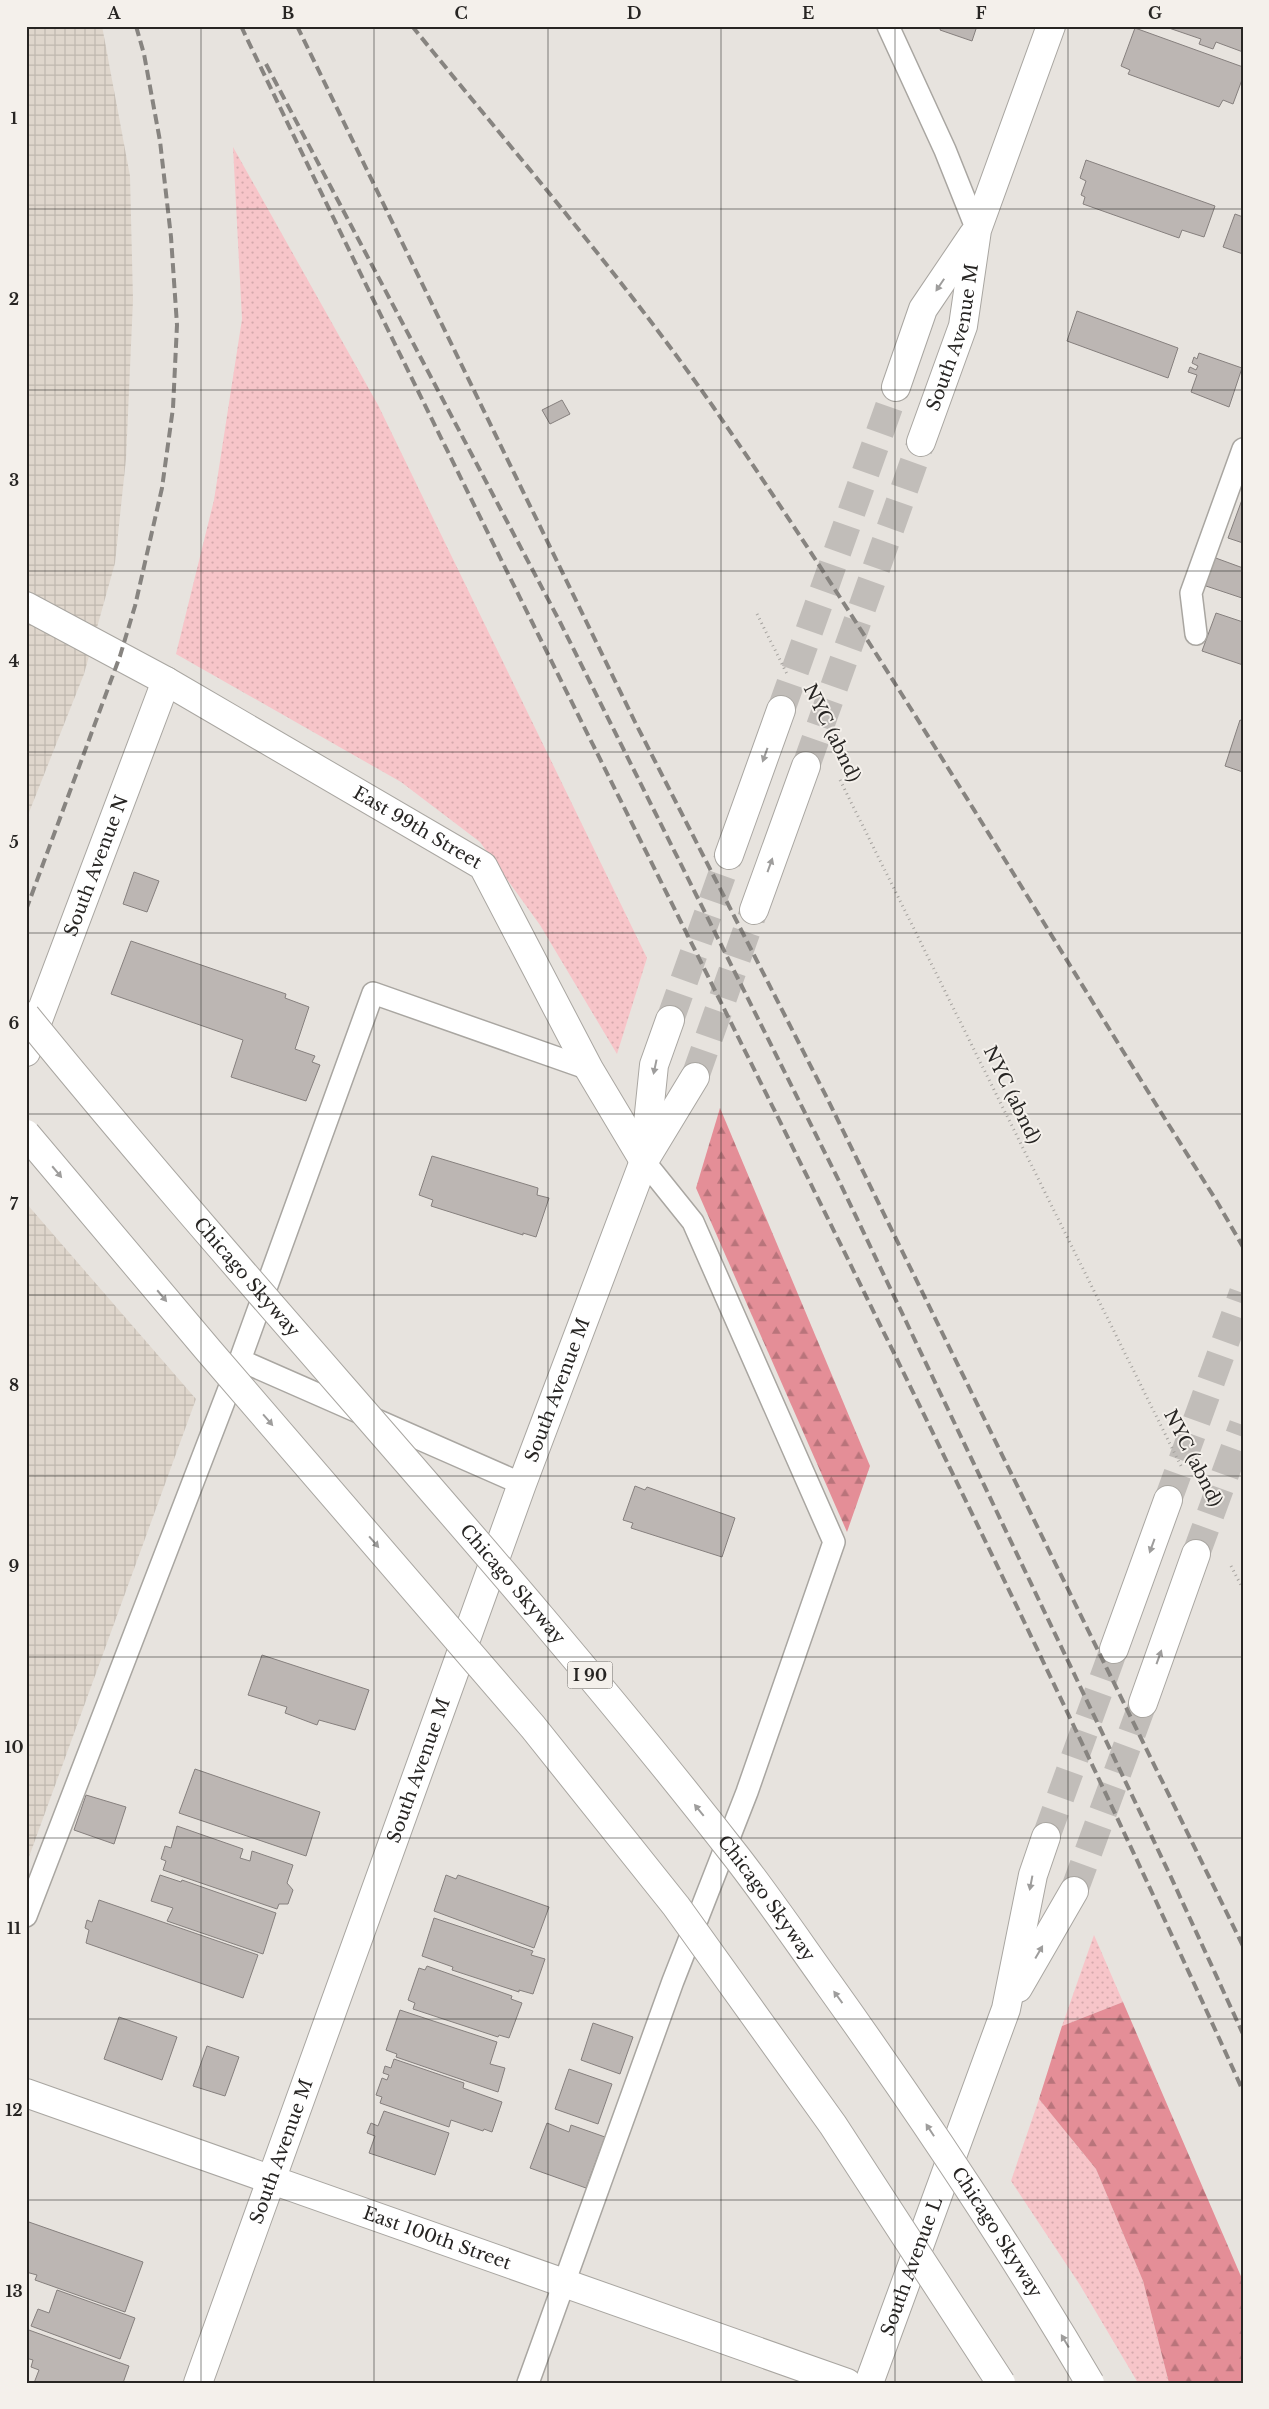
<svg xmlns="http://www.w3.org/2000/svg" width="1269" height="2409" font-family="'Libre Baskerville',serif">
	<defs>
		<pattern id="industrial-grid" width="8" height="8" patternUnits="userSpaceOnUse" patternTransform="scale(1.25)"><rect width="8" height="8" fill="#dfd6cc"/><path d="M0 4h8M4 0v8" fill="none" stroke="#bfb8af"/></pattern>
		<pattern id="grass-dots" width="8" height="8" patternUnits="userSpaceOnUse" patternTransform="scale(1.25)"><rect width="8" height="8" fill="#f7c5c9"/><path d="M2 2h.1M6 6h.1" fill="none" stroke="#d4a9ac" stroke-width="1.8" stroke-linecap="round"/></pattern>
		<pattern id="forest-firs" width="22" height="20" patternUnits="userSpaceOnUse" patternTransform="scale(1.25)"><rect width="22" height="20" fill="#e48e97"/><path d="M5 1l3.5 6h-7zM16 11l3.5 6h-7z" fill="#b9747b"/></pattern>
	</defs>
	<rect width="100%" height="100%" fill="#e7e3de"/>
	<!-- industrial -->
	<g fill="url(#industrial-grid)">
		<polygon points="26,26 102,26 130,176 133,300 126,459 115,563 84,674 26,820"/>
		<polygon points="26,1203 196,1399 26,1865"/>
	</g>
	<!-- grass -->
	<g fill="url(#grass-dots)">
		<polygon points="233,147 378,405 647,958 617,1054 540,925 480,842 401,782 176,654 214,500 242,319"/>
		<polygon points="1094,1935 1123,2002 1062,2026"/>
		<polygon points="1039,2099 1096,2169 1143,2281 1169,2383 1138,2383 1080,2285 1011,2181"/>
	</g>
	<!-- forest -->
	<g fill="url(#forest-firs)">
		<polygon points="720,1108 870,1466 847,1532 696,1188"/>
		<polygon points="1123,2002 1243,2281 1243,2383 1169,2383 1143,2281 1096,2169 1039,2099 1062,2026"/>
	</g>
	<!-- building -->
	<g fill="#bcb6b3" stroke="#86807e">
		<polygon points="941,26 977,26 972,41 940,30"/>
		<polygon points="1163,26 1243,26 1243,52 1216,42 1213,49 1199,44 1201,39"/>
		<polygon points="1135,28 1243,67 1243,77 1233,104 1223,100 1219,107 1128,74 1130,70 1121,66"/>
		<polygon points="1086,160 1215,206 1204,237 1182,230 1179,238 1083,204 1085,197 1081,195 1086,181 1080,178"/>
		<polygon points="1235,214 1243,217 1243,254 1223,247"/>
		<polygon points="1077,311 1178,348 1168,378 1067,341"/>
		<polygon points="1199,353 1242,368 1229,407 1191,392 1197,375 1188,372 1190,367 1196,370 1198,366 1192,363 1194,357 1197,359"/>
		<polygon points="562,400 570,414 550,424 542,410"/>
		<polygon points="1243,497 1243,543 1228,538"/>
		<polygon points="1213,557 1243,568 1242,598 1203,585"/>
		<polygon points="1216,613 1243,622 1243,665 1202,651"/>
		<polygon points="1240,720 1243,721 1243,772 1225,766"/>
		<polygon points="134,872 159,881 147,912 123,904"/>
		<polygon points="131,941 286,994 285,998 309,1007 295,1049 315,1056 312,1062 320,1065 306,1101 231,1077 243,1040 111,994"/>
		<polygon points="432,1156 538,1188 537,1195 549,1198 536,1237 523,1233 523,1235 431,1206 433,1200 419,1195"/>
		<polygon points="635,1486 645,1490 647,1487 735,1518 722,1557 631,1528 633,1523 623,1520"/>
		<polygon points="262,1655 369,1690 355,1730 319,1720 317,1725 285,1713 287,1707 248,1695"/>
		<polygon points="195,1769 320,1812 306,1856 179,1813"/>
		<polygon points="86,1795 126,1807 114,1844 74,1830"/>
		<polygon points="177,1826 243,1849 240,1858 250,1861 252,1851 293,1865 287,1883 293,1890 288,1904 279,1904 277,1909 163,1870 166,1861 161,1859 165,1846 171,1848"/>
		<polygon points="160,1875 181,1882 182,1880 276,1913 263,1954 167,1921 173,1908 151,1901"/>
		<polygon points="446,1875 456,1879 458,1875 549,1907 534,1948 434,1911"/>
		<polygon points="99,1900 258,1955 243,1998 86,1943 89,1930 85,1928 87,1920 92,1922"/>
		<polygon points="434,1918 533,1951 531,1955 545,1959 533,1994 519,1990 519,1992 452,1970 453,1967 422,1956"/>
		<polygon points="427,1966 512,1996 511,1999 522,2003 509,2038 499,2035 498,2037 413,2009 415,2003 408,2000 419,1968 425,1970"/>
		<polygon points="400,2010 497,2042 490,2064 505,2068 498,2092 396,2057 397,2054 386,2050"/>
		<polygon points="119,2017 177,2037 162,2080 104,2059"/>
		<polygon points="593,2023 633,2037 620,2074 581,2060"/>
		<polygon points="207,2046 239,2057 225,2096 193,2086"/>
		<polygon points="394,2059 464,2083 463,2088 502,2102 492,2132 484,2129 483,2131 451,2120 449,2127 380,2103 382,2097 376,2095 382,2078 387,2080 389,2075 383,2073 385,2066 391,2068"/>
		<polygon points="569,2069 612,2084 598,2124 555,2109"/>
		<polygon points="384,2111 449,2133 435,2175 369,2153 375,2136 367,2133 371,2123 378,2126"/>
		<polygon points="547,2123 569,2132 571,2125 605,2137 586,2188 530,2168"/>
		<polygon points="26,2221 143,2262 125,2312 35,2280 37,2275 26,2272"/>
		<polygon points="57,2290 135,2318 120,2359 31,2326 38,2309 49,2313"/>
		<polygon points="26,2329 129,2366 123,2383 34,2383 39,2370 31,2367 33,2360 26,2358"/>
	</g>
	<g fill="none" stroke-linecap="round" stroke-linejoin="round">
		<!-- minor-tunnel -->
		<g stroke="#c1bdb9" stroke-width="28" stroke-dasharray="28 14" stroke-linecap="butt">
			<polyline points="781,710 896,387"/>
			<polyline points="806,766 921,442"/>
			<polyline points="670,1020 729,855"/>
			<polyline points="695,1077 754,910"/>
		</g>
		<!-- tertiary-tunnel -->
		<g stroke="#c1bdb9" stroke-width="28" stroke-dasharray="28 14" stroke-linecap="butt">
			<polyline points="1168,1500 1243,1293"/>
			<polyline points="1196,1554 1243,1425"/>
			<polyline points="1046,1837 1114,1649"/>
			<polyline points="1074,1891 1143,1703"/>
		</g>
		<!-- service casing -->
		<g stroke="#a9a6a1" stroke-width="24">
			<g id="service">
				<polyline points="888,26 945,150 977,230"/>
				<polyline points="1196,634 1191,593 1243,449"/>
				<polyline points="240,1360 522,1484"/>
				<polyline points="26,1916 240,1360 373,993 589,1069"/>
				<polyline points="528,2383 673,1981 747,1792 834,1542 693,1222 644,1161"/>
			</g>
		</g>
		<!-- minor casing -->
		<g stroke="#a9a6a1" stroke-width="30">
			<g id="minor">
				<polyline points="896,387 923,309 973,235"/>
				<path id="s1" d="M921,442L963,326L977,230L1051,26"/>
				<path id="s2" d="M26,606L166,681L483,866L589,1069L644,1161"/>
				<polyline points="729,855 781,710"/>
				<polyline points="754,910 806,766"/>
				<path id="s3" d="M26,1052L166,681"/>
				<polyline points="645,1152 654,1065 670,1020"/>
				<path id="s4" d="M198,2383L522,1484L644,1161L695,1077"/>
			</g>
		</g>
		<!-- tertiary casing -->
		<g stroke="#a9a6a1" stroke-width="30">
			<g id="tertiary">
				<polyline points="1114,1649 1168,1500"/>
				<polyline points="1143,1703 1196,1554"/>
				<polyline points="1018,1988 1074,1891"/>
				<path id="s5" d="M869,2383L1006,2009L1033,1875L1046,1837"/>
			</g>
		</g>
		<!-- secondary casing -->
		<g stroke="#a9a6a1" stroke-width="30">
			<g id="secondary">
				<path id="s6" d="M26,2093L847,2383"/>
			</g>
		</g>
		<!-- path -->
		<g stroke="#a6a39f" stroke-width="3" stroke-dasharray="1 4" stroke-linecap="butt">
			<polyline points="757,614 787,674"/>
			<polyline points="840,780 1181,1466"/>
			<polyline points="1231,1566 1243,1589"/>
		</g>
		<!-- service -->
		<use href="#service" stroke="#fff" stroke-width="21"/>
		<!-- minor -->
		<use href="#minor" stroke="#fff" stroke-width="28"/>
		<!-- tertiary -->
		<use href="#tertiary" stroke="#fff" stroke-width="28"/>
		<!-- secondary -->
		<use href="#secondary" stroke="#fff" stroke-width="28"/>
		<!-- rail -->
		<g stroke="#878480" stroke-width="4" stroke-dasharray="10 5" stroke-linecap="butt">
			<path d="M241,26C571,717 928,1394 1243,2091"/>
			<polyline points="297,26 635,722 827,1098 1243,1946"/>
			<path d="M412,26C514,152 621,275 714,408C891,665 1049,936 1216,1200L1243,1247"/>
			<polyline points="266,64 560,622 840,1183 1170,1875 1243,2034"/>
			<polyline points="26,910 120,656 135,606 162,488 173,408 177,325 171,237 160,141 144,54 136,26"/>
		</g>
		<!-- motorway-bridge casing -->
		<g stroke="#a9a6a1" stroke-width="30" stroke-linecap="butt">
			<g id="motorway-bridge">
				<path id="s7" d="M26,1016C257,1300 510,1566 735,1855C767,1896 797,1940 827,1982C920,2112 1009,2245 1090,2383"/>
				<polyline points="26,1134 209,1351 533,1727 676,1906 833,2125 1001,2383"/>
			</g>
		</g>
		<!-- motorway-bridge -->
		<use href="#motorway-bridge" stroke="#fff" stroke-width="28"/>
	</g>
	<!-- one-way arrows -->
	<defs><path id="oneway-solid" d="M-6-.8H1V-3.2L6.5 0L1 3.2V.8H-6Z" transform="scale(1.25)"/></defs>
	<g fill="#9e9d9c">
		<use href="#oneway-solid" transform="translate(940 285) rotate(124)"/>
		<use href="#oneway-solid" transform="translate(765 755) rotate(110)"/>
		<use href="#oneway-solid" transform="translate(770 865) rotate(-70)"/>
		<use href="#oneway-solid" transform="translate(655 1067) rotate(102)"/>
		<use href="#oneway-solid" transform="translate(57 1172) rotate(50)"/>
		<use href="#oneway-solid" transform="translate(162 1296) rotate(50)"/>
		<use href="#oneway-solid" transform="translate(268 1420) rotate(49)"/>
		<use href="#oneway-solid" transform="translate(374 1542) rotate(49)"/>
		<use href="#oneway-solid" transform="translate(1152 1546) rotate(110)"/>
		<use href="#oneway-solid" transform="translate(1159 1657) rotate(-70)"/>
		<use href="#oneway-solid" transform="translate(699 1810) rotate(-129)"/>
		<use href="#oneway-solid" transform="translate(1031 1883) rotate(101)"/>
		<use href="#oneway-solid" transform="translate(1039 1952) rotate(-60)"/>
		<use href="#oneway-solid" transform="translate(838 1997) rotate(-126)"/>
		<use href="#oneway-solid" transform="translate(930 2130) rotate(-123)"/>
		<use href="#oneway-solid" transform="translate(1065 2341) rotate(-121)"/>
	</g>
	<!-- grid -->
	<path fill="none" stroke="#272523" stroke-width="1" stroke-opacity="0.55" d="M201,26V2383M374,26V2383M548,26V2383M721,26V2383M895,26V2383M1068,26V2383M26,209H1243M26,390H1243M26,571H1243M26,752H1243M26,933H1243M26,1114H1243M26,1295H1243M26,1476H1243M26,1657H1243M26,1838H1243M26,2019H1243M26,2200H1243"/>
	<g text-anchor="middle" stroke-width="4" stroke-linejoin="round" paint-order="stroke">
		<!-- shield labels -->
		<rect fill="#f4f0eb" stroke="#64625f" stroke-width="1" x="567.5" y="1661.5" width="45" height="27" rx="4"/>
		<g font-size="16" font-weight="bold" fill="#272523">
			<text x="590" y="1681">I 90</text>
		</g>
		<!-- street labels -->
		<g font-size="18" fill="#272523" stroke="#f4f0eb">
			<text dy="6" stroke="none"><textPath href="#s1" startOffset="110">South Avenue M</textPath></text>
			<text transform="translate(832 733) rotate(64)" y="6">NYC (abnd)</text>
			<text dy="6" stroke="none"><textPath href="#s2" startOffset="450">East 99th Street</textPath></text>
			<text dy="6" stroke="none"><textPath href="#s3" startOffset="199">South Avenue N</textPath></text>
			<text transform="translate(1012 1095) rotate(64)" y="6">NYC (abnd)</text>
			<text dy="6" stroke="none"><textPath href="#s7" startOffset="342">Chicago Skyway</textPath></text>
			<text dy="6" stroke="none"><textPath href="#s4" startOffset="1056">South Avenue M</textPath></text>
			<text transform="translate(1193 1458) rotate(63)" y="6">NYC (abnd)</text>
			<text dy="6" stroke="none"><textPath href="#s7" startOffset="748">Chicago Skyway</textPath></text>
			<text dy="6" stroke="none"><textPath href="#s4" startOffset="651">South Avenue M</textPath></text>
			<text dy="6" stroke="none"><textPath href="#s7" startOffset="1152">Chicago Skyway</textPath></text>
			<text dy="6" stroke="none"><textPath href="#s4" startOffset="246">South Avenue M</textPath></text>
			<text dy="6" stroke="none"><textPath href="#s7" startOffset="1558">Chicago Skyway</textPath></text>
			<text dy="6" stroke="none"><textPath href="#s6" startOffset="436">East 100th Street</textPath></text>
			<text dy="6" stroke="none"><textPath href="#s5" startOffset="124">South Avenue L</textPath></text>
		</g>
	</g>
	<!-- border -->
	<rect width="1269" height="2409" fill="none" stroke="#f4f0eb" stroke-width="55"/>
	<rect x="28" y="28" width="1214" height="2354" fill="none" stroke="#272523" stroke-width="2"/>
	<g font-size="16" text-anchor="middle" font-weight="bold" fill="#272523">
		<text x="114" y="19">A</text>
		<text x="288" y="19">B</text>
		<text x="461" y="19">C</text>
		<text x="634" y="19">D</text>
		<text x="808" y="19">E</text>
		<text x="981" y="19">F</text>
		<text x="1155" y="19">G</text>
		<text x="14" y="124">1</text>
		<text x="14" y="305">2</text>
		<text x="14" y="486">3</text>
		<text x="14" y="667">4</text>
		<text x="14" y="848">5</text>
		<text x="14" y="1029">6</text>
		<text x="14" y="1210">7</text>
		<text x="14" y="1391">8</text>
		<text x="14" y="1572">9</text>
		<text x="14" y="1753">10</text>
		<text x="14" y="1934">11</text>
		<text x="14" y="2116">12</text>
		<text x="14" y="2297">13</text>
	</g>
</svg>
